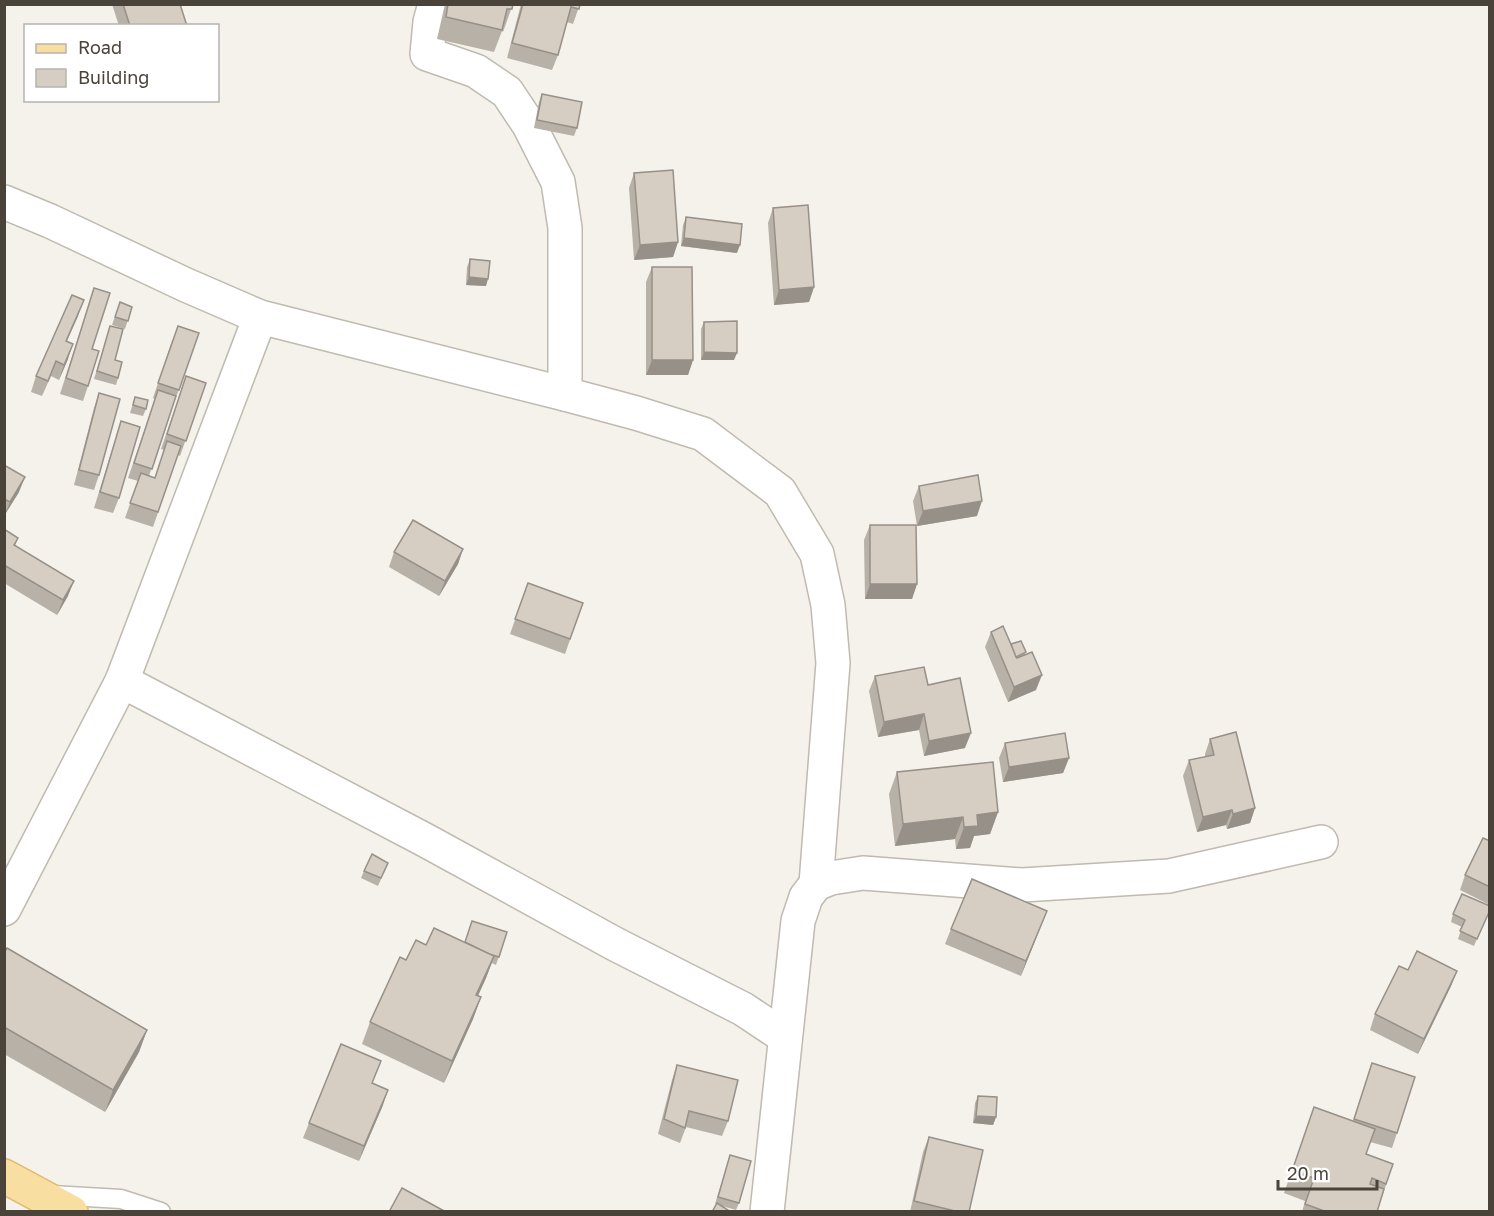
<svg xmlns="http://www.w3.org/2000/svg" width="1494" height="1216" font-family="'Golos Text',sans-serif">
	<rect width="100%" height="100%" fill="#f5f2ec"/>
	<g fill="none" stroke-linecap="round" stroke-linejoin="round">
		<!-- service casing -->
		<g stroke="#c0baaf" stroke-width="21">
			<polyline id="service" points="52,1195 121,1199 161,1212"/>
		</g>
		<!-- minor casing -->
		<g stroke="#c0baaf" stroke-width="36">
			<g id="minor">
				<polyline points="435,4 430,22 427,54 476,71 507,92 529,125 558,182 565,228 565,394"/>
				<polyline points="4,202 50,221 186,285 260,317 565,394 636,413 703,434 780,492 817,554 828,605 833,663 816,884"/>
				<polyline points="122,681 425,840 615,944 743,1009 785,1037"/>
				<polyline points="4,909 122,681 260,317"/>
				<polyline points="767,1212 798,921 806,897 816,884 831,878 863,873 1022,885 1169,876 1321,842"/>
			</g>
		</g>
		<!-- primary casing -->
		<g stroke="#debb71" stroke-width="36">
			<polyline id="primary" points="4,1176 71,1212"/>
		</g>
		<!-- service -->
		<use href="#service" stroke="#fff" stroke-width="18"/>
		<!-- minor -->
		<use href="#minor" stroke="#fff" stroke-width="33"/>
		<!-- primary -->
		<use href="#primary" stroke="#f9dea1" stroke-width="33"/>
	</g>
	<!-- wall -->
	<g fill="#b8b1a7">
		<polygon points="112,4 180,4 187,26 119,26"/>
		<polygon points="445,4 513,4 503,32 502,31 494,52 437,39"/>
		<polygon points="521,4 580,4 573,24 567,22 558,55 552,70 507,58"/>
		<polygon points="542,94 577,128 574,136 534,128 539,102"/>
		<polygon points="634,173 678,242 673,257 634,260 629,188"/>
		<polygon points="773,208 814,287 809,302 774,305 768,223"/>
		<polygon points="686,217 737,253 681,246 683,225"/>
		<polygon points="470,259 486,286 466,285 467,267"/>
		<polygon points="652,267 693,360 688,375 646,375 646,282"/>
		<polygon points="94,288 92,349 88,386 83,401 60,394"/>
		<polygon points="120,302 132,307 125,329 112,325"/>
		<polygon points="78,316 67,341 68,359 59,380 51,376 42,396 31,392 36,376"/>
		<polygon points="704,322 734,360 701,360 701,329"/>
		<polygon points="110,326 115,360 118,378 116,385 94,379"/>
		<polygon points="172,341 179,390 173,404 149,476 155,478 164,450 161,449 181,391 206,383 180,456 178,455 153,527 125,518 138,481 128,478 155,399 153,398"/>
		<polygon points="99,393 99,475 94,490 74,485 94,408"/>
		<polygon points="135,397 146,409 143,416 130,413"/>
		<polygon points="121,421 119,498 113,513 94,508"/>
		<polygon points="4,465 19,492 4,516"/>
		<polygon points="919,486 977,516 917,526 913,501"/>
		<polygon points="870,525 917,584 912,599 865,599 864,540"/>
		<polygon points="4,529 18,538 15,546 68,596 57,615 4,583"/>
		<polygon points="463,549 458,564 439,596 389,567 394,552"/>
		<polygon points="528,583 583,603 565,654 510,634"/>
		<polygon points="991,632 1026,654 1036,690 1008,702 985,647"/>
		<polygon points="875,676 928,685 965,748 924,756 919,730 878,737 869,691"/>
		<polygon points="1210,739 1255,808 1250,823 1227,829 1226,825 1197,832 1183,776 1189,760 1205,757 1205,754"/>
		<polygon points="1005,743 1069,758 1063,773 1003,782 999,758"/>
		<polygon points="897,772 998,812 990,834 974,836 970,848 956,849 955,839 895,846 889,794"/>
		<polygon points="1490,841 1490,905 1460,890 1465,875"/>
		<polygon points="388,863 378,886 361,878 364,871"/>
		<polygon points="1490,906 1474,946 1458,939 1462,927 1451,922 1453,914"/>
		<polygon points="1047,911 1021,976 945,944 951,929"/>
		<polygon points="507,932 496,965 492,963 486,978 478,996 481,997 473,1019 444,1083 362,1044 370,1022 406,960 426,945 465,942"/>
		<polygon points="4,953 147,1030 139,1052 105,1112 4,1054"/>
		<polygon points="1457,971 1451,986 1418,1054 1370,1030 1375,1014"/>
		<polygon points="1372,1063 1397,1133 1392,1148 1370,1142 1366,1154 1393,1164 1377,1212 1302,1212 1305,1201 1284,1193 1314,1107 1353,1121"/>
		<polygon points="677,1065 728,1121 722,1136 686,1127 680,1143 658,1134 672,1080"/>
		<polygon points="372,1083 383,1105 359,1161 303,1138 309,1123"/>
		<polygon points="978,1096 996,1117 993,1125 973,1123 975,1103"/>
		<polygon points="929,1137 969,1212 910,1212 923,1152"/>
		<polygon points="730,1155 739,1203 736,1210 715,1204"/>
	</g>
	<!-- shaded-wall -->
	<g fill="#969088">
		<polygon points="684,238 740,245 737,253 681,246"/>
		<polygon points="678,242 673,257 634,260 640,245"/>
		<polygon points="469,277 488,279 486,286 466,285"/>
		<polygon points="814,287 809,302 774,305 779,290"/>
		<polygon points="84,300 78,316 60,356 66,341"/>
		<polygon points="73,344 68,359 59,380 64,365"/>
		<polygon points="704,352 737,353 734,360 701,360"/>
		<polygon points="652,360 693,360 688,375 646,375"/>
		<polygon points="25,477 19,492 4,516 10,502"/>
		<polygon points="982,501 977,516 917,526 923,511"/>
		<polygon points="463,549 458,564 439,596 445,581"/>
		<polygon points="74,581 68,596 57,615 63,600"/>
		<polygon points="870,584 917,584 912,599 865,599"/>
		<polygon points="1042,675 1036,690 1008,702 1014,687"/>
		<polygon points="924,714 919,730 878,737 884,722"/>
		<polygon points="971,733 965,748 924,756 929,741"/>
		<polygon points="1069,758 1063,773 1003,782 1009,767"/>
		<polygon points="1255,808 1250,823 1227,829 1233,814"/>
		<polygon points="1232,810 1226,825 1197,832 1203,817"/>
		<polygon points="998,812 990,834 974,836 970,848 956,849 964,827 977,815"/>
		<polygon points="963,817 955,839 895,846 903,824"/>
		<polygon points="1047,911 1021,976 1026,961"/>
		<polygon points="494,956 486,978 468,1017 476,995"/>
		<polygon points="1457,971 1451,986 1418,1054 1424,1039"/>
		<polygon points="481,997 473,1019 444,1083 452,1061"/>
		<polygon points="147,1030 139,1052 105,1112 113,1090"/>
		<polygon points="388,1090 383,1105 359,1161 364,1146"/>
		<polygon points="976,1116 996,1117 993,1125 973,1123"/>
	</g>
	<!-- building -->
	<g fill="#d6cec2" stroke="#969088" stroke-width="1.5">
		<polygon points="123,4 180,4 187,26 130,26"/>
		<polygon points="448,4 513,4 512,9 507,9 502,30 446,17"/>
		<polygon points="523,4 580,4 579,9 571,7 558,55 512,43"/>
		<polygon points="542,94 582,102 577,128 537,120"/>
		<polygon points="673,170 678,242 640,245 634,173"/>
		<polygon points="808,205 814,287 779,290 773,208"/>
		<polygon points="686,217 742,224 740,245 684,238"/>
		<polygon points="470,259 490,261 488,279 469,277"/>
		<polygon points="652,267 692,267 693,360 652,360"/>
		<polygon points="94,288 110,293 92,349 99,351 88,386 66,378"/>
		<polygon points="72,295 84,300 66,341 73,344 64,365 56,361 48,381 36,376"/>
		<polygon points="120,302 132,307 128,321 115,317"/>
		<polygon points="737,321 737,353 704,352 704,322"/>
		<polygon points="110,326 123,329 115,360 122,362 118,378 97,371"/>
		<polygon points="178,326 199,333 179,390 158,383"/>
		<polygon points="186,376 206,383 186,441 167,434"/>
		<polygon points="158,390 176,396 152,469 134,463"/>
		<polygon points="99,393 120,399 99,475 79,470"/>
		<polygon points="135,397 148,400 146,409 133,405"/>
		<polygon points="121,421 140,427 119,498 100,492"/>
		<polygon points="167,441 181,446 158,512 130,503 141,473 155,478"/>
		<polygon points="4,465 25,477 10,502 4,499"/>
		<polygon points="978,475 982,501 923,511 919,486"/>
		<polygon points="413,520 463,549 445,581 394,552"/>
		<polygon points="870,525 916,525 917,584 870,584"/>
		<polygon points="4,529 18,538 14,545 74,581 63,600 4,565"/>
		<polygon points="528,583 583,603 570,639 515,619"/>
		<polygon points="1003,626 1017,658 1032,652 1042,675 1014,687 991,632"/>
		<polygon points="1021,641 1026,652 1016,657 1011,644"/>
		<polygon points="924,667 928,685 960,678 971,733 929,741 924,714 884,722 875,676"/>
		<polygon points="1236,732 1255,808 1233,814 1232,810 1203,817 1189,760 1214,755 1210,739"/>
		<polygon points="1065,733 1069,758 1009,767 1005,743"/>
		<polygon points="993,762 998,812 977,815 978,826 964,827 963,817 903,824 897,772"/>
		<polygon points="1483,838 1490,841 1490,887 1465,875"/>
		<polygon points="372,854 388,863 381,878 364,871"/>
		<polygon points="972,879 1047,911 1026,961 951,929"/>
		<polygon points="1462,894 1490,906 1490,910 1477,939 1460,931 1465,920 1453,914"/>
		<polygon points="472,921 507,932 499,957 489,954 465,942"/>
		<polygon points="434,928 494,956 476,995 481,997 452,1061 370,1022 400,957 406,960 416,940 426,945"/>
		<polygon points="7,948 147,1030 113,1090 4,1027 4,953"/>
		<polygon points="1417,951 1457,971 1424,1039 1375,1014 1399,966 1408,970"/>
		<polygon points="341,1044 381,1061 372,1083 388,1090 364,1146 309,1123"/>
		<polygon points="1372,1063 1415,1077 1397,1133 1354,1119"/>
		<polygon points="677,1065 738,1080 728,1121 689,1111 685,1128 664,1119"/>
		<polygon points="978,1096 997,1097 996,1117 976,1116"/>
		<polygon points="1314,1107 1375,1129 1366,1154 1393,1164 1386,1184 1372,1178 1370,1184 1384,1189 1377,1212 1327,1212 1305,1204 1314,1178 1292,1171"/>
		<polygon points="929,1137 983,1150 969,1212 959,1212 914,1201"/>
		<polygon points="730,1155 751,1161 739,1203 718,1197"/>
		<polygon points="402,1188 446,1212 389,1212"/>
		<polygon points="717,1203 731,1212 712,1212"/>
	</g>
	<!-- border -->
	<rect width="1494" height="1216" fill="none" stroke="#49433a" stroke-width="12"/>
	<!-- legend -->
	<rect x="24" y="24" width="195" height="78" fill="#ffffff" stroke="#b6b4b0" stroke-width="1.5"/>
	<rect x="36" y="44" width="30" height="9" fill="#f9dea1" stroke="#b6b4b0" stroke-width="1.5"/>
	<text x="78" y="54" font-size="18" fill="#49433a">Road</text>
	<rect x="36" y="69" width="30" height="18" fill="#d6cec2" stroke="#b6b4b0" stroke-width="1.5"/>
	<text x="78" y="84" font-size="18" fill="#49433a">Building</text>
	<!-- scale -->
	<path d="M1278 1180v9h99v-9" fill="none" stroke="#49433a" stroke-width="3"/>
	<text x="1287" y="1180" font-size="18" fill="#49433a" stroke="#ffffff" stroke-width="4.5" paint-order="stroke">20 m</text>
</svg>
